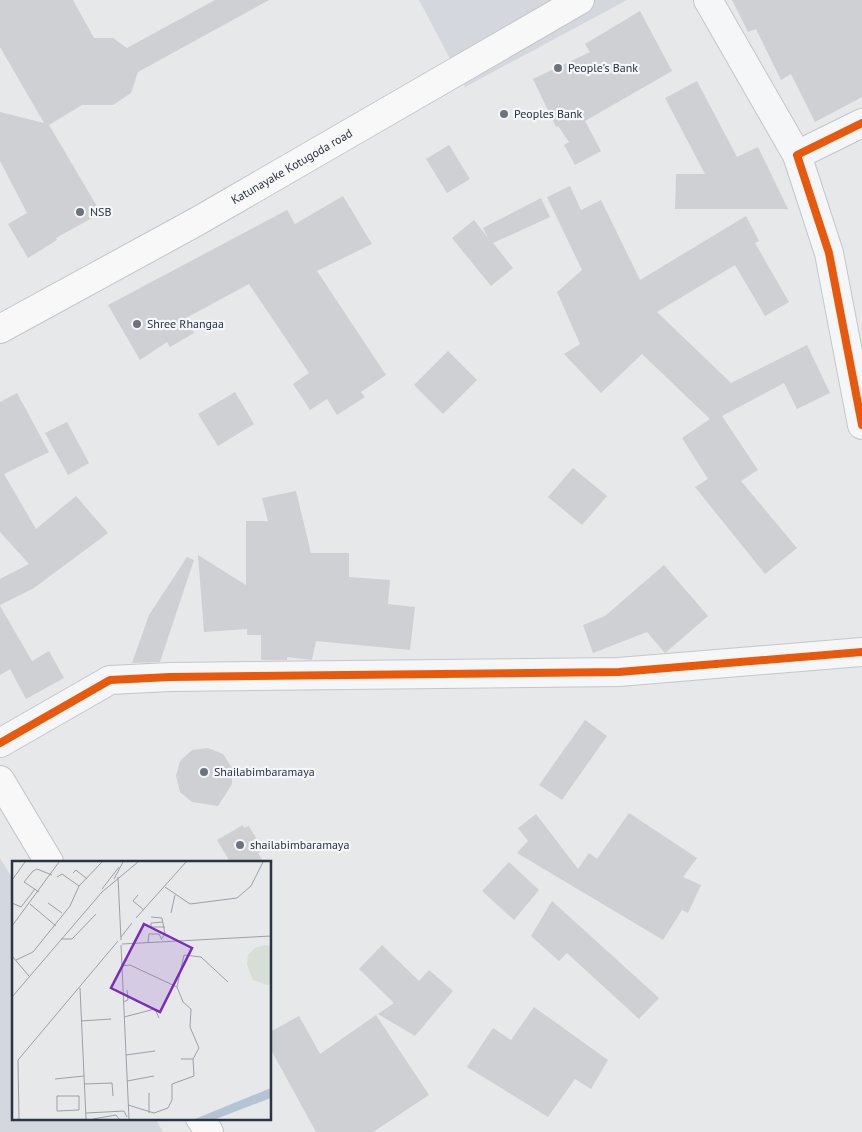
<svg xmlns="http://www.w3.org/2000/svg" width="862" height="1132" font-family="'PT Sans',sans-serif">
	<rect width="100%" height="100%" fill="#e6e8ea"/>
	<!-- built -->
	<g fill="#d4d7dd">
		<polygon points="419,0 627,0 465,87"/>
		<polygon points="0,858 14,881 14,1118 155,1118 163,1132 0,1132"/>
	</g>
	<!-- building -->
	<g fill="#ced0d3">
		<polygon points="0,0 73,0 94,38 113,38 127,48 215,0 269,0 138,72 131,93 113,105 82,105 49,125 101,213 56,238 57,240 28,258 8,224 27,213 0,161 0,112 44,123 0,47"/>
		<polygon points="732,0 862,0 862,97 815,122 791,74 781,80 756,29 748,32"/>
		<polygon points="640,11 672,71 585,121 601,151 575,165 564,145 569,142 558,126 556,127 533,79 590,52 585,44"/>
		<polygon points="697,81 737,157 758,147 788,209 675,209 676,174 705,174 665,98"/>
		<polygon points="449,145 470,179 447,193 426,159"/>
		<polygon points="570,186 581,210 601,200 640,280 746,216 759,241 755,243 789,302 765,316 735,265 657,312 731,383 807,345 830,393 797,409 784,383 722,416 758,470 741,481 797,548 765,574 695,487 708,479 682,438 710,419 642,354 601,393 564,354 580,344 557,292 582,270 547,197"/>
		<polygon points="343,196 372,244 317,271 386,375 361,392 365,397 337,415 327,399 310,410 293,384 309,373 249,284 186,318 194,333 170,347 167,342 140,360 108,305 287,210 295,224"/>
		<polygon points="541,198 550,217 493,243 513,268 491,286 452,238 474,220 488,238 483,228"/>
		<polygon points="448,351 477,380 443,414 414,385"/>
		<polygon points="235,392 254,424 218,446 198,414"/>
		<polygon points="17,393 49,452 4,474 36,529 76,496 108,533 34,588 0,605 0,579 29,564 0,532 0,402"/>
		<polygon points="67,422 89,463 68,475 45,433"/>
		<polygon points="573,468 607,496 582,525 548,497"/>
		<polygon points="296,491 311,553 349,553 349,577 390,580 388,604 415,607 410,650 316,641 312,660 287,657 287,660 261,660 261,635 247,635 247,629 204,632 198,555 246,585 246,521 268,521 262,498"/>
		<polygon points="187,557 194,560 160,662 132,663 149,615"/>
		<polygon points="664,565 708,616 665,653 647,632 593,653 583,625 605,616"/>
		<polygon points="0,606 32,661 49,651 64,678 26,699 10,669 0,675"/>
		<polygon points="585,720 607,736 562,800 539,785"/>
		<polygon points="208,748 223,754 232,768 232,784 218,806 192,802 180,792 176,776 180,761 192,750"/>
		<polygon points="629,813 697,858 683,877 701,885 688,913 682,910 663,940 517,853 528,841 518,828 536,814 578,869 589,853 597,859"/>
		<polygon points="243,825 244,828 249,826 263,850 258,853 263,862 230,862 217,840"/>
		<polygon points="509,862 539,890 514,920 482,891"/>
		<polygon points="552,901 659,998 639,1019 567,953 559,961 531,936"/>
		<polygon points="382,945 419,981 429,970 453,991 415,1036 378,1014 394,1003 359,969"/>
		<polygon points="534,1007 608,1060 591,1089 575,1079 548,1117 467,1067 493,1028 511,1040"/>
		<polygon points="376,1015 429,1095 373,1132 316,1132 270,1048 270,1032 299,1016 320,1054"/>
	</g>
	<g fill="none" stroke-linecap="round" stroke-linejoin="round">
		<!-- minor casing -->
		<g stroke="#c4c6c8" stroke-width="30">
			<g id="minor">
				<polyline points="708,0 797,155"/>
				<polyline points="862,123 797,155 829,253 862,425"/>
				<polyline points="0,743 110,680 170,677 619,672 862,652"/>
			</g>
		</g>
		<!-- secondary casing -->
		<g stroke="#c4c6c8" stroke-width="30">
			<g id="secondary">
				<path id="s1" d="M0,329L196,222L580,0"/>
			</g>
		</g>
		<!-- primary casing -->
		<g stroke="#c2c5c8" stroke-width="30">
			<g id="primary">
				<polyline points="0,780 49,862"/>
				<polyline points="200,1118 209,1132"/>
			</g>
		</g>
		<!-- minor -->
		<use href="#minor" stroke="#f5f6f7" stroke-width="28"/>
		<!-- secondary -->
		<use href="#secondary" stroke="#f8f8f8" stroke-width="28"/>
		<!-- primary -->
		<use href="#primary" stroke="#f8f8f8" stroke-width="28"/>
		<!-- cycleway casing -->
		<g stroke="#f4f6f9" stroke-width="11">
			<g id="cycleway">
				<polyline points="862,123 797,155 829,253 862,425"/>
				<polyline points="0,743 110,680 170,677 619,672 862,652"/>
			</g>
		</g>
		<!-- cycleway -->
		<use href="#cycleway" stroke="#e8590c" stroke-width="8"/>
	</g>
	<!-- markers -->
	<g fill="#6c737f" stroke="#f4f6f9" stroke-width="2">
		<circle cx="558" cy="68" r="5"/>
		<circle cx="504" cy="114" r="5"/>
		<circle cx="80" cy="212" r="5"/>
		<circle cx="137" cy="324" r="5"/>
		<circle cx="204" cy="772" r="5"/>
		<circle cx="240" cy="845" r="5"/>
	</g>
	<g text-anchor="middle" stroke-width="4.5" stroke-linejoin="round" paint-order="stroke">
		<!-- poi labels -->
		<g font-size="12" fill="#2b3445" stroke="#f4f6f9" text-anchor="start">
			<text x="568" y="72">People's Bank</text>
			<text x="514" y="118">Peoples Bank</text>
			<text x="90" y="216">NSB</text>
			<text x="147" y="328">Shree Rhangaa</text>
			<text x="214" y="776">Shailabimbaramaya</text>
			<text x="250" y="849">shailabimbaramaya</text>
		</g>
		<!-- street labels -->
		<g font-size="12" fill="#2b3445" stroke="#f4f6f9">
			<text dy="4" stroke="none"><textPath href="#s1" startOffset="334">Katunayake Kotugoda road</textPath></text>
		</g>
	</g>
	<!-- overview -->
	<g transform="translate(12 861)">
		<rect width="259" height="259" fill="#e6e8ea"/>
		<path d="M253,84L259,85V123L255,124L241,119L235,104L236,94L243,87Z" fill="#d6ded6"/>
		<path d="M259,227V237L256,238L204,258H183Z" fill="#b4c4d5"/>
		<path fill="none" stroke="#9ba0a8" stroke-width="1" d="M61,12L64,9L75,18M45,16L50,13L67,25M106,16L109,79M102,18L111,1M0,19L13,1M153,26L178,43L225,37L239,25L251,1M90,28L107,6M27,31L12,21L21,10L25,8L40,14M126,34L121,40L132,49M0,42L9,46L23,28M36,42L50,52M18,43L44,65M159,52L163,34M139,56L150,57L153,73L150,77M124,57L174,1M151,61L139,62V66H153M0,65L47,1M109,76L120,62M49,78H60L84,53M136,81L137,73H147L150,79M110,83L259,75M109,84L117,258M0,95L17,115M4,99L21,91L58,45L67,25L90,1M109,105L118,104L165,126M68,127L74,258M0,136L90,31L126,1M111,141L116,139L115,129M112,156L143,148L147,157M69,160L99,158M114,194L143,190M169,198H181L187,187L178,166L179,148L171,141L165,126L172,94L189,96L216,121M43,218L72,215M115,220L142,215M72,223L100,222L101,235M137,232V252M45,235H67V249L45,250ZM116,244L142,252L156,247L160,239V223L182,215L181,198M74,252L112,250L115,256M7,258L6,199L106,80M81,258L104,254L107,258"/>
		<path fill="#7b2cbf" fill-opacity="0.15" stroke="#7b2cbf" stroke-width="2.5" d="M132,63L180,87L148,151L99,127Z"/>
		<rect width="259" height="259" fill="none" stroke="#2b3445" stroke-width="2.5"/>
	</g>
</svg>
